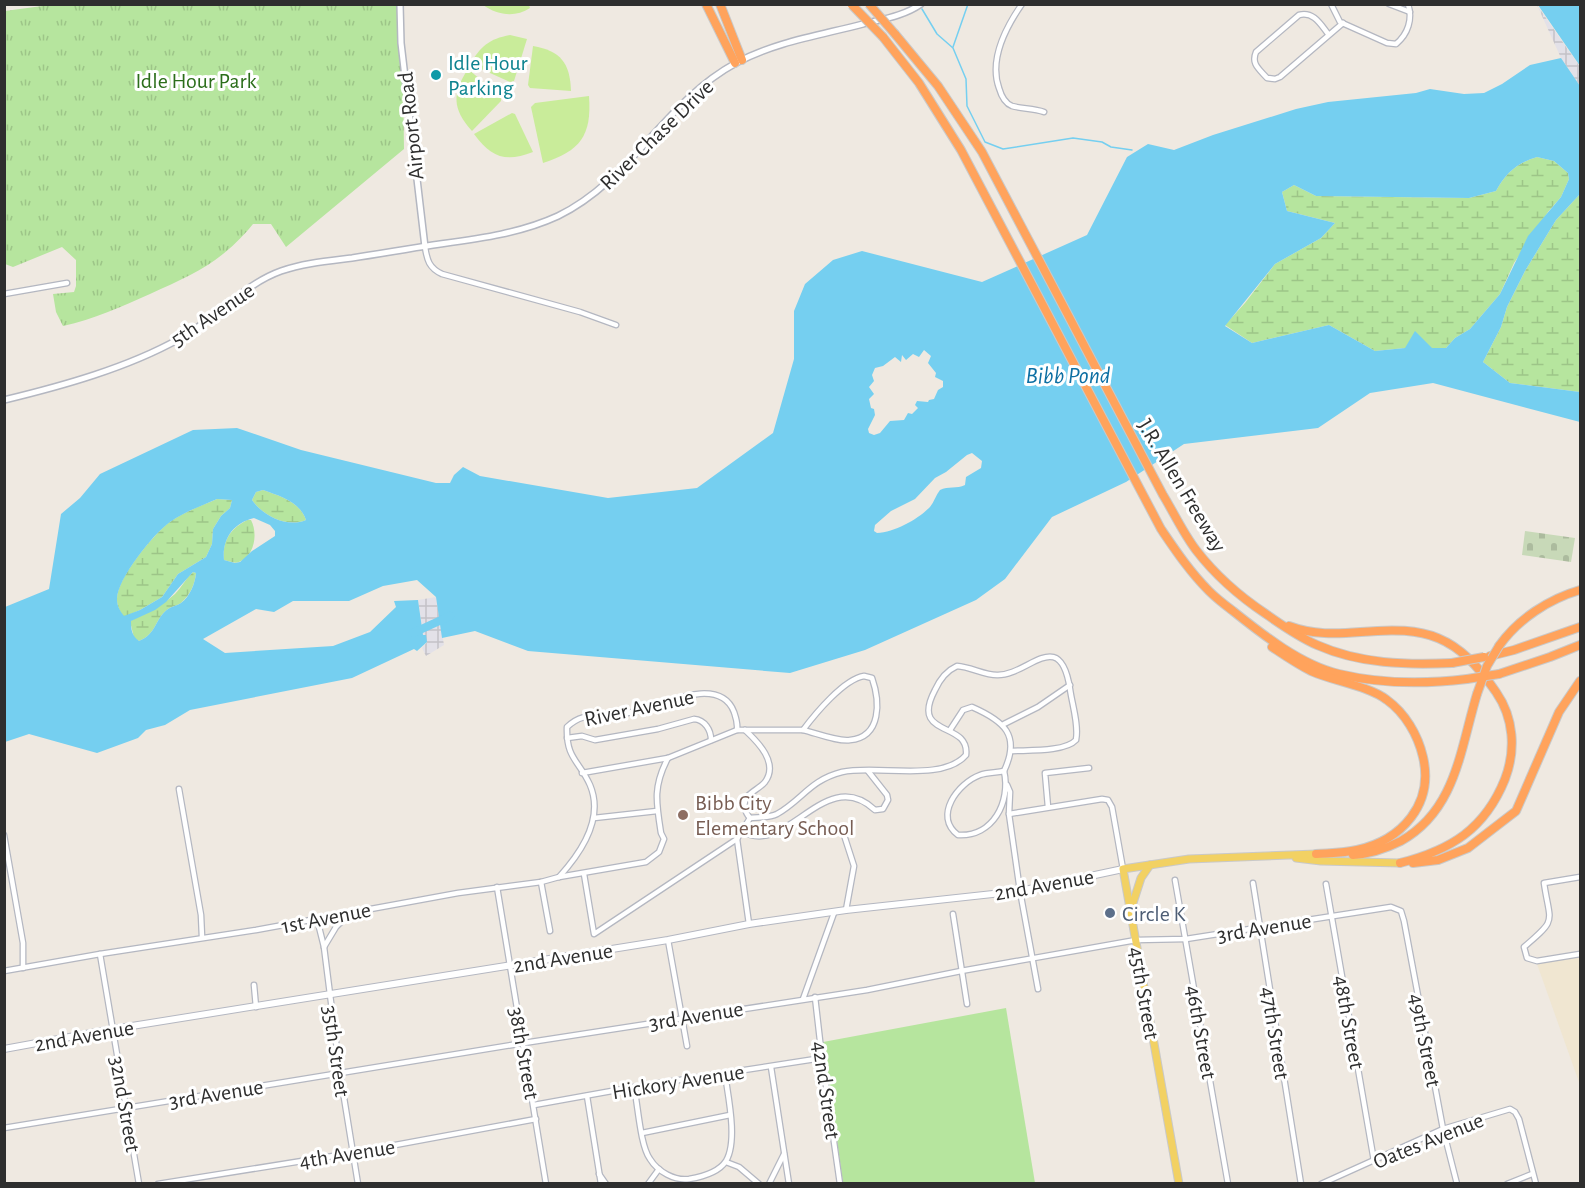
<svg xmlns="http://www.w3.org/2000/svg" width="1585" height="1188" font-family="'Alegreya Sans',sans-serif">
	<defs>
		<pattern id="industrial-grid" width="8" height="8" patternUnits="userSpaceOnUse" patternTransform="scale(1.5)"><rect width="8" height="8" fill="#e3e1e8"/><path d="M0 4h8M4 0v8" fill="none" stroke="#c3c1c7"/></pattern>
		<pattern id="wetland-marsh" width="20" height="14" patternUnits="userSpaceOnUse" patternTransform="scale(1.5)"><rect width="20" height="14" fill="#b6e59e"/><path d="M1 5h8M5 5V1M11 12h8M15 12V8" fill="none" stroke="#9dc588"/></pattern>
		<pattern id="cemetery-stones" width="16" height="16" patternUnits="userSpaceOnUse" patternTransform="scale(1.5)"><rect width="16" height="16" fill="#c8d9b8"/><path d="M2 7V4a2 2 0 0 1 4 0v3zM10 15v-3a2 2 0 0 1 4 0v3z" fill="#acbb9e"/></pattern>
		<pattern id="park-tufts" width="24" height="20" patternUnits="userSpaceOnUse" patternTransform="scale(1.5)"><rect width="24" height="20" fill="#b6e59e"/><path d="M3 7l-1-3M5 7V3M7 7l1-3M15 17l-1-3M17 17v-4M19 17l1-3" fill="none" stroke="#9dc588"/></pattern>
	</defs>
	<rect width="100%" height="100%" fill="#efe9e1"/>
	<!-- industrial -->
	<g fill="url(#industrial-grid)">
		<polygon points="1537,5 1580,67 1580,86 1561,58"/>
		<polygon points="436,597 444,645 426,656 422,648 427,642 423,635 418,600"/>
	</g>
	<!-- education -->
	<polygon fill="#f0e6d1" points="1580,956 1580,1085 1537,964"/>
	<!-- grass -->
	<polygon fill="#b6e59e" points="1006,1008 1035,1183 843,1183 823,1042"/>
	<!-- wetland -->
	<g fill="url(#wetland-marsh)">
		<path d="M1537,157L1554,161L1568,173L1569,179L1561,197L1548,212L1514,263L1500,294L1470,329L1455,338L1446,348H1405L1375,351L1329,325L1252,343L1225,325L1245,303L1275,264L1321,238L1335,223L1287,211L1282,192L1294,185L1316,196L1469,198L1496,191C1506,173 1517,163 1537,157Z"/>
		<polygon points="1580,194 1580,392 1510,383 1483,362 1501,327 1507,307 1525,271 1556,220"/>
		<path d="M263,490C280,496 300,502 306,520C287,528 263,516 252,500L256,492Z"/>
		<path d="M217,499L232,500L230,508L221,516L213,529L212,544L206,557L178,574L162,597L140,610L124,617C120,612 117,606 117,600C116,579 152,537 167,524C181,513 201,506 217,499Z"/>
		<path d="M247,520H251C258,533 255,556 239,562C234,564 229,561 224,560C222,541 230,529 247,520Z"/>
		<path d="M193,572L196,573C195,584 190,595 181,603C177,606 172,606 168,609C155,618 157,634 139,641L134,638L130,621C148,612 159,608 175,594C182,587 186,578 193,572Z"/>
	</g>
	<!-- cemetery -->
	<polygon fill="url(#cemetery-stones)" points="1525,531 1575,538 1571,562 1522,555"/>
	<!-- park -->
	<path fill="url(#park-tufts)" d="M57,4L402,5L404,149L286,247L271,224H253C222,262 194,274 150,294C121,307 94,319 63,326L56,312L53,294L74,292L76,286V260L62,247L13,267L5,264V11Z"/>
	<!-- pitch -->
	<g fill="#c9ec9a">
		<path d="M483,5H529L530,8C515,18 497,15 483,5Z"/>
		<path d="M510,35L527,39L514,81L510,82L470,64C481,46 489,39 510,35Z"/>
		<path d="M533,46C561,51 570,63 571,91L530,88L528,85Z"/>
		<path d="M468,69L501,97V101L472,131C452,109 452,93 468,69Z"/>
		<path d="M589,96C592,136 580,151 543,163L531,107L535,103Z"/>
		<path d="M512,113L515,114L533,152C505,163 491,157 474,134Z"/>
	</g>
	<!-- water -->
	<g fill="#75cff0" fill-rule="evenodd">
		<polygon points="1538,5 1580,5 1580,67 1580,66"/>
		<path d="M1561,58L1580,86V194L1556,220L1525,271L1507,307L1501,327L1483,362L1510,383L1580,392V422L1433,383L1370,393L1318,428L1184,444L1126,482L1052,517L1005,579L976,600L865,650L790,673L528,651L475,631L442,638L436,597L417,580L383,586L349,601H293L274,612L256,609L203,639L225,653L333,646L370,632L396,607L394,601L418,600L423,635H426L427,642L417,651L414,649L352,678L190,710L165,725L146,730L138,738L97,753L29,734L5,742V607L49,589L61,514L80,498L100,474L193,430L237,428L301,450L436,483H450L454,475L463,467L480,476L608,498L697,488L773,433L794,359V311L805,284L833,260L862,251L982,282L1087,235L1127,157L1148,144L1174,150L1213,135L1296,109L1328,102L1416,93L1430,89L1464,94L1484,93L1502,84L1530,65ZM1537,157L1554,161L1568,173L1569,179L1561,197L1528,236L1500,294L1470,329L1455,338L1446,348H1432L1415,331L1405,348L1375,351L1329,325L1252,343L1225,326L1275,264L1321,238L1335,223L1287,211L1282,192L1294,185L1316,196L1469,198L1496,191C1506,173 1517,163 1537,157ZM924,350L931,356L928,363L936,373L935,377L943,381V387L938,390L934,399L929,400L928,402L917,401L915,405L918,408L912,414L908,413L904,420L890,421L880,433L874,435L869,433L868,429L875,415L874,409L871,408L869,399L874,394L869,387L874,381L872,375L875,368L883,366L895,357L901,362L902,355L906,360L913,354L919,357ZM972,453L982,461L981,468L966,477L965,485C957,489 948,486 940,490C936,495 934,502 930,507C917,520 895,532 877,533L874,531L875,525L891,511L915,499L935,478L946,472L967,455ZM263,490C280,496 300,502 306,520C287,528 263,516 252,500L256,492ZM217,499L232,500L230,508L221,516L213,529L212,544L206,557L178,574L162,597L140,610L124,616C120,611 117,606 117,599C117,579 154,533 170,522C184,512 201,506 217,499ZM254,518L270,525L275,531V536L252,551L240,562L235,563L224,560C222,539 233,523 254,518ZM193,572L196,573C195,584 190,596 181,603C177,606 172,606 168,609C155,618 157,634 139,641C132,636 131,630 131,621L155,610L166,602Z"/>
	</g>
	<g fill="none" stroke-linecap="round" stroke-linejoin="round">
		<!-- stream -->
		<g stroke="#75cff0" stroke-width="1.5">
			<polyline points="922,9 937,34 953,48 966,79 967,106 985,142 1003,149 1073,138 1102,142 1111,147 1132,150"/>
			<polyline points="953,47 968,4"/>
		</g>
		<!-- river -->
		<polyline stroke="#75cff0" stroke-width="8" points="413,633 450,616"/>
		<!-- minor casing -->
		<g stroke="#b4b7c1" stroke-width="7">
			<g id="minor">
				<path d="M1022,4C1006,27 989,60 999,88C1001,95 1004,103 1012,106C1022,109 1034,108 1044,112"/>
				<path d="M1331,4L1340,22L1387,43L1396,44C1408,34 1413,19 1408,4"/>
				<polyline points="1389,4 1410,12"/>
				<path d="M1329,35C1321,25 1314,11 1299,15L1256,52C1251,64 1259,69 1267,78L1275,79L1280,77L1343,23"/>
				<path d="M425,247C427,260 429,268 442,274L580,312L616,325"/>
				<polyline points="4,294 67,283"/>
				<path d="M864,676L872,678C880,701 882,737 850,740C838,742 816,733 803,730C815,714 844,679 864,676Z"/>
				<polyline points="1004,724 1038,707 1070,685"/>
				<path d="M745,730C758,742 779,763 765,782C760,788 752,791 747,797C742,803 745,813 750,818"/>
				<path d="M950,730L963,710L972,707C1004,721 1021,735 1004,771"/>
				<path d="M567,738L582,736L595,740L658,729L694,719C705,720 711,730 711,740"/>
				<path d="M1004,771C1011,802 993,837 958,835C933,816 958,783 980,775C988,772 996,773 1004,771Z"/>
				<polyline points="582,773 668,758 737,730 803,730"/>
				<polyline points="1007,785 1010,792 1009,814 1020,891 1038,989"/>
				<polyline points="179,789 201,915 202,937"/>
				<polyline points="1048,807 1045,773 1089,768"/>
				<polyline points="1009,814 1102,799 1108,800 1112,807 1123,869"/>
				<polyline points="594,818 657,811"/>
				<path d="M750,818C758,817 769,818 777,814C802,800 810,780 842,772C876,764 942,783 966,755C970,720 909,739 935,690C940,679 946,671 957,666C971,667 984,675 997,675C1028,676 1060,625 1070,689C1072,704 1079,725 1076,740C1065,752 1028,750 1012,751"/>
				<path d="M742,831C786,859 825,763 875,810L883,809L888,800L887,795L868,771"/>
				<polyline points="4,835 23,943 23,968"/>
				<polyline points="844,835 854,866 846,910"/>
				<polyline points="737,839 749,924"/>
				<polyline points="584,874 594,934 737,839 750,818"/>
				<path d="M559,877C581,853 604,818 590,785C579,760 566,759 567,727C582,713 592,717 610,716C619,715 629,713 637,711C663,704 720,675 734,712C736,718 738,723 737,730"/>
				<path d="M1580,877L1544,883C1550,924 1558,918 1524,947L1527,958L1537,961L1580,954"/>
				<polyline points="1175,880 1228,1184"/>
				<polyline points="541,882 550,931"/>
				<polyline points="1253,883 1301,1184"/>
				<polyline points="1326,884 1374,1161"/>
				<polyline points="497,887 546,1184"/>
				<polyline points="953,914 967,1004"/>
				<polyline points="317,919 324,947 340,1073 358,1184"/>
				<polyline points="668,940 687,1046"/>
				<polyline points="324,947 336,927 350,913"/>
				<polyline points="100,954 139,1184"/>
				<path d="M4,971L100,954L256,930L458,893L541,882L559,877L646,862L659,852L664,839L661,833C656,802 653,786 668,758"/>
				<polyline points="254,985 256,1007"/>
				<polyline points="815,997 822,1058 840,1184"/>
				<polyline points="803,999 834,913"/>
				<polyline points="771,1067 789,1184"/>
				<path d="M634,1087C638,1105 640,1145 650,1159C658,1172 675,1181 689,1179C701,1177 719,1172 726,1161C738,1141 728,1096 725,1074"/>
				<polyline points="587,1096 601,1184"/>
				<polyline points="534,1105 634,1087 822,1058"/>
				<polyline points="4,1128 524,1043 867,990 961,971 1136,940 1186,939 1391,907 1401,911 1404,921 1443,1129 1457,1184"/>
				<polyline points="642,1133 730,1115"/>
				<polyline points="726,1162 739,1167 759,1184"/>
				<polyline points="599,1174 606,1184"/>
				<polyline points="158,1184 352,1153 536,1119"/>
				<polyline points="648,1184 659,1169"/>
				<polyline points="769,1184 784,1154"/>
				<polyline points="1321,1184 1443,1129 1510,1109 1515,1112 1519,1119 1536,1184"/>
				<polyline points="1507,1184 1532,1174"/>
			</g>
		</g>
		<!-- tertiary casing -->
		<g stroke="#b4b7c1" stroke-width="8">
			<g id="tertiary">
				<polyline points="400,4 401,43 425,247"/>
				<path d="M4,400C62,386 127,368 179,339C215,320 242,285 281,271C304,263 328,261 352,258C379,254 406,249 433,245C476,239 519,234 558,216C632,180 664,102 736,63C775,42 821,35 863,24C883,19 904,16 921,4"/>
			</g>
		</g>
		<!-- secondary casing -->
		<g stroke="#b4b7c1" stroke-width="8">
			<polyline id="secondary" points="4,1049 113,1029 668,940 749,924 846,910 1020,891 1123,869"/>
		</g>
		<!-- primary casing -->
		<g stroke="#c9c9c9" stroke-width="9">
			<g id="primary">
				<polyline points="1296,858 1321,861 1400,863"/>
				<polyline points="1131,909 1141,878 1150,865"/>
				<polyline points="1179,1184 1123,869 1189,859 1316,854"/>
			</g>
		</g>
		<!-- motorway casing -->
		<g stroke="#c9c9c9" stroke-width="10">
			<g id="motorway">
				<polyline points="706,4 735,63"/>
				<polyline points="720,4 742,60"/>
				<path d="M895,34L938,86L982,152L1163,495C1174,513 1183,533 1196,550C1216,576 1239,596 1266,614C1283,626 1299,637 1317,645C1360,664 1406,665 1452,663"/>
				<path d="M883,37L919,83L961,150L1161,529C1176,551 1190,572 1209,591C1216,598 1225,605 1233,611C1263,635 1301,665 1339,674C1381,684 1426,684 1467,679"/>
				<path d="M1289,626C1313,635 1336,634 1361,632C1427,626 1457,635 1496,692C1514,718 1516,750 1505,779C1485,829 1451,850 1400,863"/>
				<path d="M1499,646C1518,619 1549,599 1580,590"/>
				<path d="M1272,647C1284,655 1297,664 1311,671C1333,681 1369,686 1387,700C1405,713 1418,735 1423,757C1434,804 1402,840 1357,850C1344,853 1330,853 1316,854"/>
				<polyline points="1490,656 1514,650 1580,627"/>
				<polyline points="1499,674 1550,657 1580,645"/>
				<path d="M1353,855C1371,854 1385,849 1401,841C1456,810 1460,750 1477,694"/>
				<polyline points="1413,863 1438,860 1468,848 1516,811 1559,712 1580,681"/>
			</g>
		</g>
		<!-- minor -->
		<use href="#minor" stroke="#fff" stroke-width="4.5"/>
		<!-- tertiary -->
		<use href="#tertiary" stroke="#fff" stroke-width="5"/>
		<!-- secondary -->
		<use href="#secondary" stroke="#fff" stroke-width="6"/>
		<!-- primary -->
		<use href="#primary" stroke="#f2d163" stroke-width="7"/>
		<!-- motorway -->
		<use href="#motorway" stroke="#ffa35c" stroke-width="8"/>
		<!-- motorway-bridge casing -->
		<g stroke="#c9c9c9" stroke-width="10" stroke-linecap="butt">
			<g id="motorway-bridge">
				<polyline points="869,4 895,34"/>
				<polyline points="852,5 883,37"/>
				<polyline points="1452,663 1484,657"/>
				<polyline points="1467,679 1499,674"/>
				<polyline points="1477,694 1487,666 1499,646"/>
			</g>
		</g>
		<!-- motorway-bridge -->
		<use href="#motorway-bridge" stroke="#ffa35c" stroke-width="8"/>
	</g>
	<!-- markers -->
	<circle fill="#0f9aa8" stroke="#fff" stroke-width="2" cx="436" cy="75" r="6"/>
	<circle fill="#8d6e63" stroke="#fff" stroke-width="2" cx="683" cy="815" r="6"/>
	<circle fill="#5c6f8a" stroke="#fff" stroke-width="2" cx="1110" cy="913" r="6"/>
	<g text-anchor="middle" stroke-width="6" stroke-linejoin="round" paint-order="stroke">
		<!-- culture labels -->
		<g font-size="22" fill="#0d838f" stroke="#fff" text-anchor="start">
			<text x="448" y="70">Idle Hour<tspan x="448" dy="25">Parking</tspan></text>
		</g>
		<!-- park labels -->
		<g font-size="22" fill="#2c6e1b" stroke="#fff">
			<text x="196" y="88">Idle Hour Park</text>
		</g>
		<!-- street labels -->
		<g font-size="22" fill="#2e2e2e" stroke="#fff">
			<text transform="translate(410 126) rotate(-96)" y="8">Airport Road</text>
			<text transform="translate(656 134) rotate(-44)" y="8">River Chase Drive</text>
			<text transform="translate(212 314) rotate(-34)" y="8">5th Avenue</text>
			<text transform="translate(1183 485) rotate(59)" y="8">J.R. Allen Freeway</text>
			<text transform="translate(639 707) rotate(-12)" y="8">River Avenue</text>
			<text transform="translate(1044 884) rotate(-10)" y="8">2nd Avenue</text>
			<text transform="translate(326 917) rotate(-11)" y="8">1st Avenue</text>
			<text transform="translate(1264 927) rotate(-9)" y="8">3rd Avenue</text>
			<text transform="translate(563 957) rotate(-9)" y="8">2nd Avenue</text>
			<text transform="translate(1145 993) rotate(80)" y="8">45th Street</text>
			<text transform="translate(696 1015) rotate(-9)" y="8">3rd Avenue</text>
			<text transform="translate(1350 1022) rotate(80)" y="8">48th Street</text>
			<text transform="translate(1202 1032) rotate(80)" y="8">46th Street</text>
			<text transform="translate(1276 1033) rotate(81)" y="8">47th Street</text>
			<text transform="translate(84 1035) rotate(-10)" y="8">2nd Avenue</text>
			<text transform="translate(1426 1040) rotate(79)" y="8">49th Street</text>
			<text transform="translate(337 1051) rotate(82)" y="8">35th Street</text>
			<text transform="translate(525 1053) rotate(80)" y="8">38th Street</text>
			<text transform="translate(678 1081) rotate(-9)" y="8">Hickory Avenue</text>
			<text transform="translate(827 1090) rotate(82)" y="8">42nd Street</text>
			<text transform="translate(216 1093) rotate(-9)" y="8">3rd Avenue</text>
			<text transform="translate(126 1104) rotate(80)" y="8">32nd Street</text>
			<text transform="translate(1428 1140) rotate(-22)" y="8">Oates Avenue</text>
			<text transform="translate(347 1153) rotate(-9)" y="8">4th Avenue</text>
		</g>
		<!-- education labels -->
		<g font-size="22" fill="#785e54" stroke="#fff" text-anchor="start">
			<text x="695" y="810">Bibb City<tspan x="695" dy="25">Elementary School</tspan></text>
		</g>
		<!-- service labels -->
		<g font-size="22" fill="#4e5e75" stroke="#fff" text-anchor="start">
			<text x="1122" y="921">Circle K</text>
		</g>
		<!-- water labels -->
		<g font-size="24" font-style="italic" fill="#0d6fa3" stroke="#fff">
			<text x="1068" y="383">Bibb Pond</text>
		</g>
	</g>
	<!-- border -->
	<rect width="1585" height="1188" fill="none" stroke="#2e2e2e" stroke-width="12"/>
</svg>
